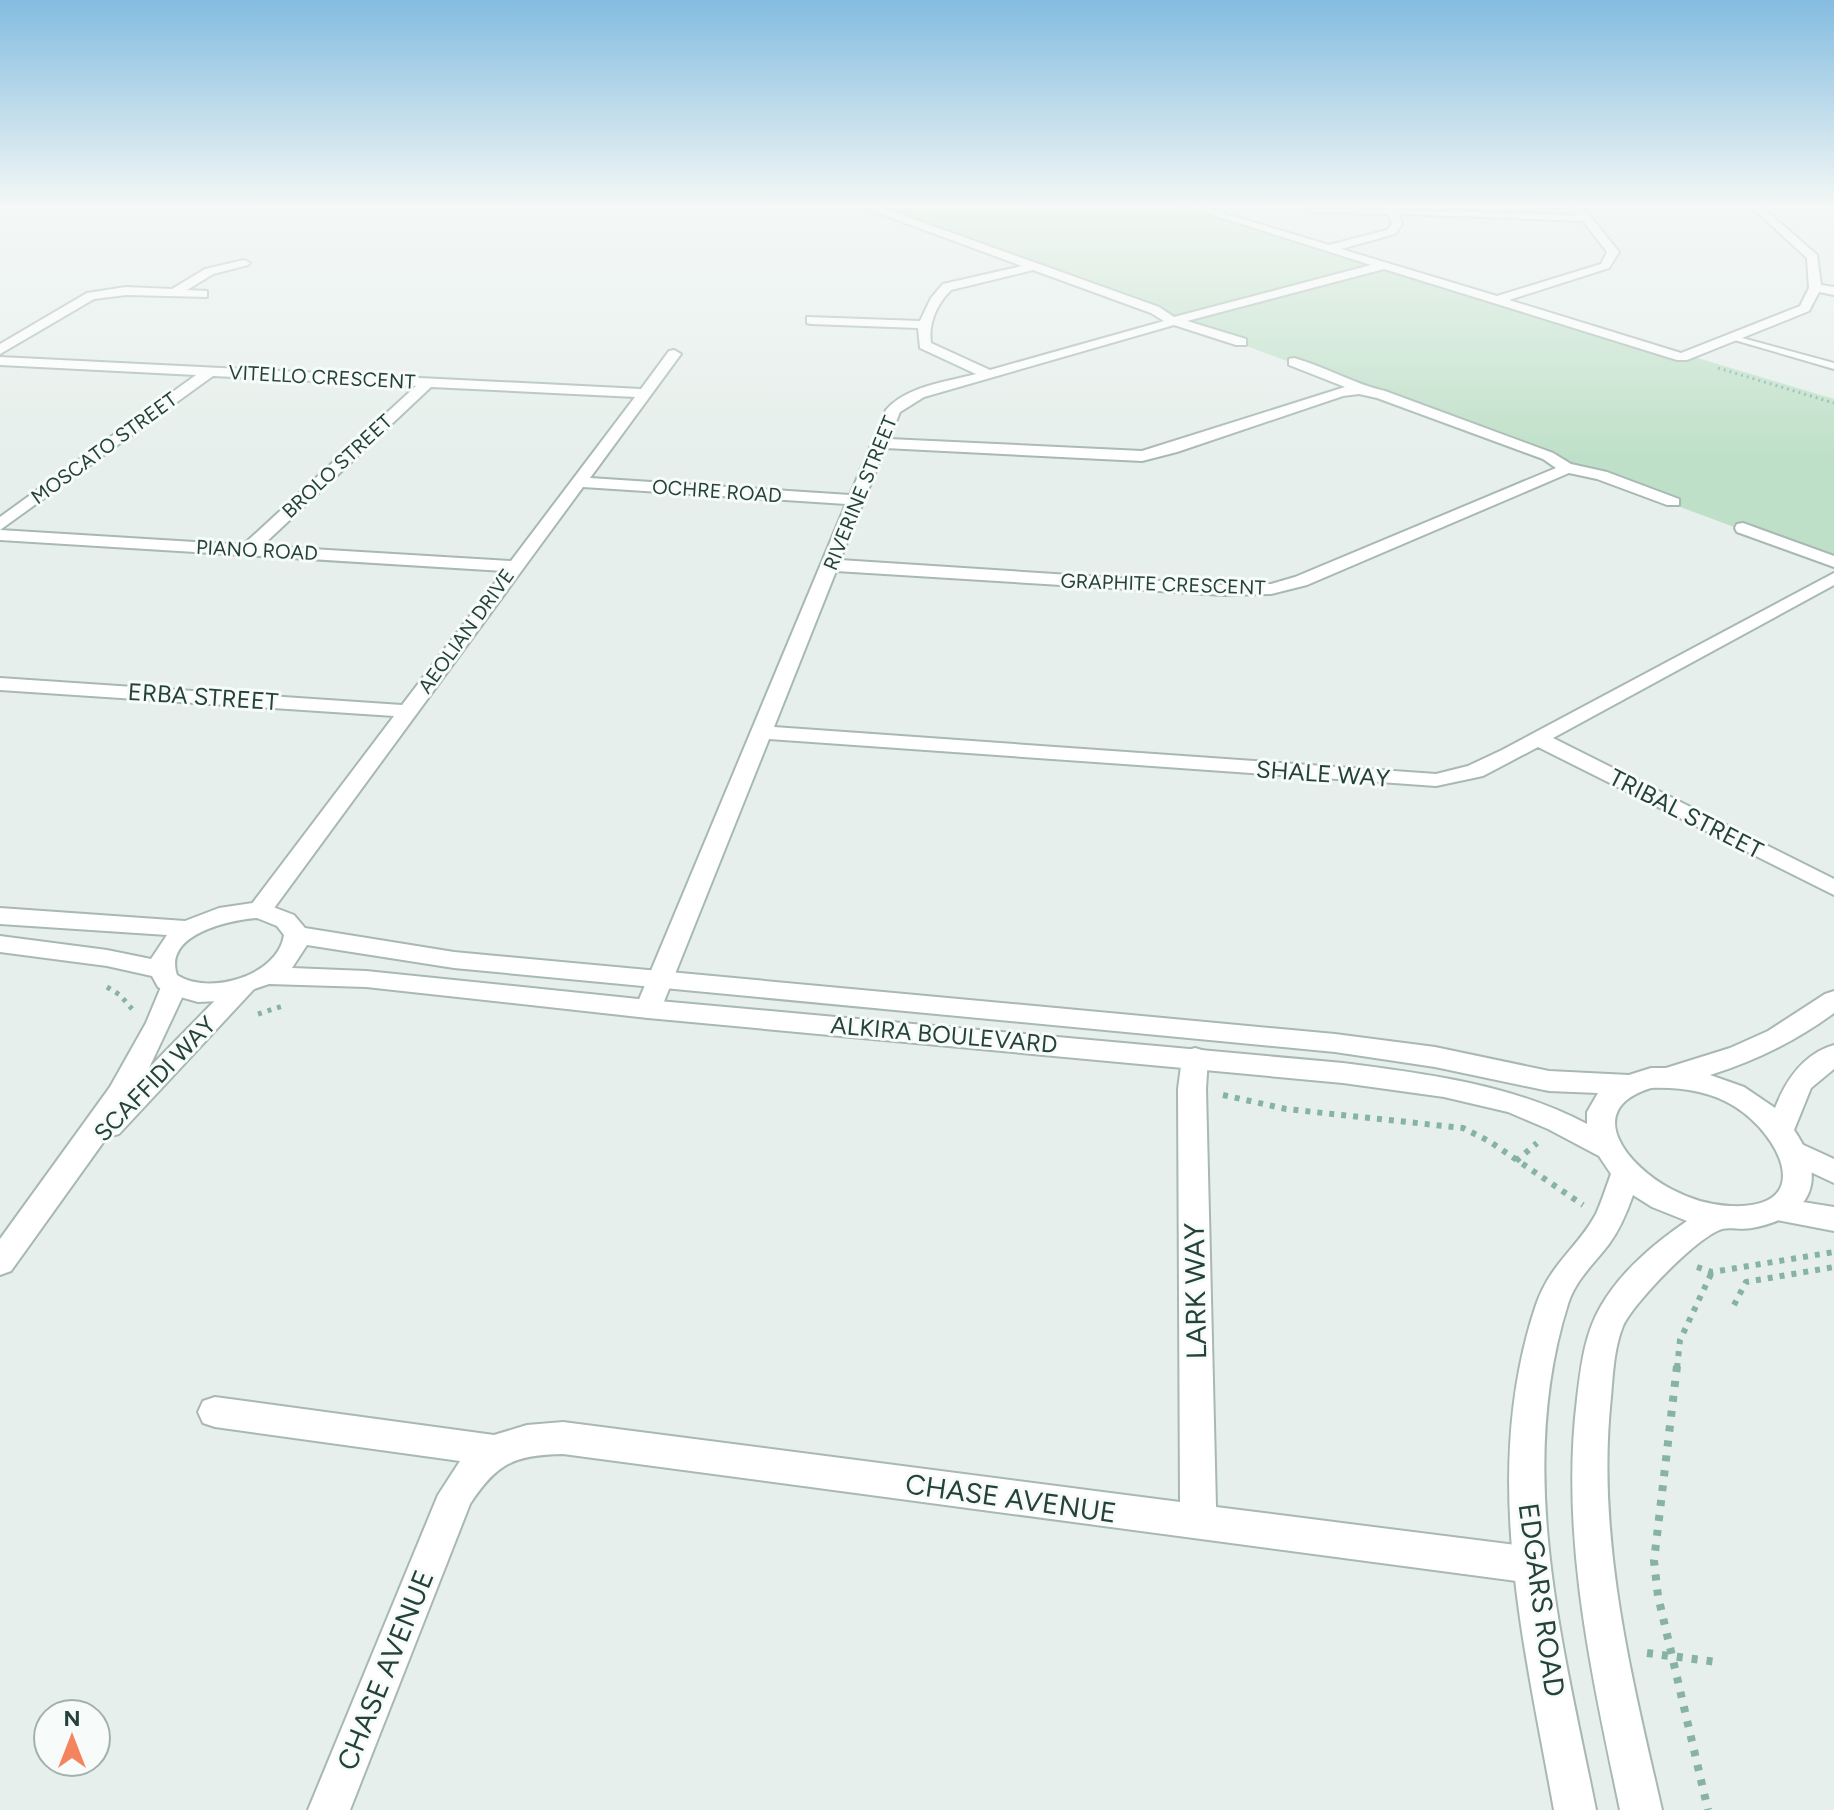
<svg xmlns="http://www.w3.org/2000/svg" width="1834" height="1810" font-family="Figtree,sans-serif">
	<rect width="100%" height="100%" fill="#e6efeb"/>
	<!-- green -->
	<polygon fill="#bfe0c8" points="875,205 1187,205 1834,399 1834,564 874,208"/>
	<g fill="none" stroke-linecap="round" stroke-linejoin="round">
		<!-- service casing -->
		<g stroke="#a8b8b2" stroke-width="4">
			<polygon id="service" points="1731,335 1834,363 1834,369 1731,339"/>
		</g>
		<!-- minor casing -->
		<g stroke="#a8b8b2" stroke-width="4">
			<g id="minor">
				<path d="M874,205L1159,307L1174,317L1371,265L1182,205H1196L1329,245L1387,230L1392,224L1388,214L1312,212L1308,211V207L1578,215L1572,206L1581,205L1619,252L1609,268L1509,300L1681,353L1800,306L1809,288L1807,258L1749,205H1760L1817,255L1821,285L1834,287V295L1819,292L1809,311L1687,360H1677L1384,269L1187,321L1246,339V345H1236L1174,325L924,397L900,412L889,439L1142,451L1345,387L1289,365V359L1294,358C1326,367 1354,384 1385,391L1553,453L1571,464L1607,472L1679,499V505H1667L1597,479L1569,473L1307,585L1271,594L1224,595L836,571L774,727L1436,774L1468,766L1502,750L1834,573V585L1553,738L1834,879V895L1538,747L1483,776L1436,786L769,739L661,1009L657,1015L648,1018L639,1015L635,1009L846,504L583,487L269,915H251L248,910L251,905L394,716L0,690V678L402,705L504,571L0,540V530L243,545L416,386L213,376L0,530V517L196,375L0,365V357L641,389L669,351L674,350L681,354L590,478L850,495L886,410C906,386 947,382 976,374L920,348L918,328L811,324L807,323V317L920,321L931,298L943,284L1022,266L870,210L869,208ZM1399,214L1583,221L1607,252L1601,264L1497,296L1341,249L1395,234L1402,224ZM1033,270L1151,313L1164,321L990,370L931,343C928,323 937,304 951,290ZM431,387L635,397L511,561L262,546ZM1359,394L1377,398L1543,459L1556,468L1295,577L1271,584L1224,585L840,560L885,448L1142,461L1177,452L1343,396Z"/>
				<polygon points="244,260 250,263 248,265 213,274 187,290 207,291 207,297 126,295 94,299 0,354 0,344 87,293 126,287 172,289 205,269"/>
				<polygon points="1743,523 1834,556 1834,567 1737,532 1735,528 1737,524"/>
				<polygon points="174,978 183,981 187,987 149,1068 233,982 242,979 251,982 255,988 119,1134 107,1137 11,1271 0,1275 0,1239 110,1087 146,1023 161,987 165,981"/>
				<path d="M1195,1048L1205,1051L1208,1058L1206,1089L1216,1507L1531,1547L1544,1552L1549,1565L1544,1578L1531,1583L563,1454C514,1455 497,1463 470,1504L350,1810H308L438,1495L460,1461L215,1427L203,1423L198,1412L203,1401L215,1397L494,1435L527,1425L563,1422L1180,1502L1178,1089L1182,1058L1185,1051Z"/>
				<polygon points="1797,1142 1834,1159 1834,1183 1787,1161 1783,1153 1787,1145"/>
				<polygon points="1778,1198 1834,1207 1834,1231 1767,1218 1763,1210 1767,1202"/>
			</g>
		</g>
		<!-- tertiary casing -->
		<g stroke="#a8b8b2" stroke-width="4">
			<path id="tertiary" d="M260,902L294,915L305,928L454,952L1335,1034L1435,1047L1549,1071L1629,1075L1651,1068H1666L1730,1048L1768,1031L1825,994L1834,991V1013C1796,1041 1755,1061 1710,1075L1744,1087L1775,1108C1786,1080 1803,1054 1834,1045V1069L1811,1088L1794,1130C1829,1181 1811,1217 1752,1228C1742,1230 1730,1227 1722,1229C1697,1237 1634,1302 1623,1326C1614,1348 1613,1374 1611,1397C1596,1538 1631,1674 1662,1810H1620C1592,1675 1560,1538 1577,1399C1581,1367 1584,1335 1601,1306C1622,1270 1654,1244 1687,1221L1652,1207L1633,1195C1627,1212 1620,1229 1609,1244C1594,1264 1576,1279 1568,1304C1515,1471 1563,1644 1596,1810H1554C1524,1643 1480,1471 1536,1305C1551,1262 1577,1249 1596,1214C1602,1201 1606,1187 1611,1174L1599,1156L1548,1129L1508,1112L1444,1097L1343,1083L648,1018L366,987L269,984L219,1001L198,1002L170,994L158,987L152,976L107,966L0,952V936L107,950L151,959L167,935L0,924V908L185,921L219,908ZM257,918L277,926L284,935C278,976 209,996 177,975C163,934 230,920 257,918ZM307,945L454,968L1335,1052L1435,1067L1549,1091L1598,1093L1587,1112V1124C1511,1084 1427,1074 1343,1063L648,1000L366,971L292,968ZM1651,1088C1681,1087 1709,1091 1734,1106C1781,1135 1817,1210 1730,1206C1709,1205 1690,1199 1671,1189C1629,1167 1580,1110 1651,1088Z"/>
		</g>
		<!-- path-far3 -->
		<polyline stroke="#86b3a5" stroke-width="3" stroke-dasharray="2 4" stroke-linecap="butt" points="1718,368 1834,403"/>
		<!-- path-far2 -->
		<g stroke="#86b3a5" stroke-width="5" stroke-dasharray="4 6" stroke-linecap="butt">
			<polyline points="107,987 120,995 132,1009"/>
			<polyline points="258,1014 286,1005"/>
		</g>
		<!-- path-far1 -->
		<g stroke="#86b3a5" stroke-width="6" stroke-dasharray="5 7" stroke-linecap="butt">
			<polyline points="1223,1095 1286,1109 1463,1128 1489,1141 1583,1205"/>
			<polyline points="1516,1161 1537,1143"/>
			<polyline points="1697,1267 1712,1272 1834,1252"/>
			<polyline points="1734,1305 1746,1282 1834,1267"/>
			<polyline points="1677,1368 1680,1340 1712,1272"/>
		</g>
		<!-- path -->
		<g stroke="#86b3a5" stroke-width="8" stroke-dasharray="6 9" stroke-linecap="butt">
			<polyline points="1677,1366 1654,1561 1658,1596 1708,1810"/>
			<polyline points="1647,1653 1717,1662"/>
		</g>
		<!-- service -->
		<use href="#service" fill="#fff" fill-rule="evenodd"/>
		<!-- minor -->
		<use href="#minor" fill="#fff" fill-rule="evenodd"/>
		<!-- tertiary -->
		<use href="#tertiary" fill="#fff" fill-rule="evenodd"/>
	</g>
	<!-- sky -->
	<linearGradient id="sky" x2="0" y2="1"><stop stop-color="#84bce0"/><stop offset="0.45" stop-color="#f4f8f6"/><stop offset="1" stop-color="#f4f8f6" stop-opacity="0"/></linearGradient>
	<rect width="1834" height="458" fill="url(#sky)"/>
	<g text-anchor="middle" stroke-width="6" stroke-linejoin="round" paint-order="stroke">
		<!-- far-street labels -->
		<g font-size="20" fill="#24423a" stroke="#f7fbf9">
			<text transform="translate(322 377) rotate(3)" y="7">VITELLO CRESCENT</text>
			<text transform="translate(104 448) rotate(-36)" y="7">MOSCATO STREET</text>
			<text transform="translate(337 466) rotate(-43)" y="7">BROLO STREET</text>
			<text transform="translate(717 491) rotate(4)" y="7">OCHRE ROAD</text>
			<text transform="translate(860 493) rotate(-68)" y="7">RIVERINE STREET</text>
			<text transform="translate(257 550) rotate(3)" y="7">PIANO ROAD</text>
			<text transform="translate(1163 584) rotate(2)" y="7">GRAPHITE CRESCENT</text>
			<text transform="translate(466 631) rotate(-54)" y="7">AEOLIAN DRIVE</text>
		</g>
		<!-- street labels -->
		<g font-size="24" fill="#24423a" stroke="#f7fbf9">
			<text transform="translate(203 697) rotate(4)" y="8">ERBA STREET</text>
			<text transform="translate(1323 774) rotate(4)" y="8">SHALE WAY</text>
			<text transform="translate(1686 814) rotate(27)" y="8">TRIBAL STREET</text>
			<text transform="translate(944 1035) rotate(5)" y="8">ALKIRA BOULEVARD</text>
			<text transform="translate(155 1079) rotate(-46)" y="8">SCAFFIDI WAY</text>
		</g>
		<!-- near-street labels -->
		<g font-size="28" fill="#24423a" stroke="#f7fbf9">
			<text transform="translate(1195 1291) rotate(-91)" y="10">LARK WAY</text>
			<text transform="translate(1011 1498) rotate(8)" y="10">CHASE AVENUE</text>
			<text transform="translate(1542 1600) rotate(82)" y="10">EDGARS ROAD</text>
			<text transform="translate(385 1670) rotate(-68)" y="10">CHASE AVENUE</text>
		</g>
	</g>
	<!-- north arrow -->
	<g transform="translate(72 1738)"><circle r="38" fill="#f7fbf9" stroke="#a3b1ad" stroke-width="2"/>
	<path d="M0-6L14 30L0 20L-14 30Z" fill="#f4845f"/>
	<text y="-12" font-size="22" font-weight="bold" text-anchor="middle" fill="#24423a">N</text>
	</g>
</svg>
